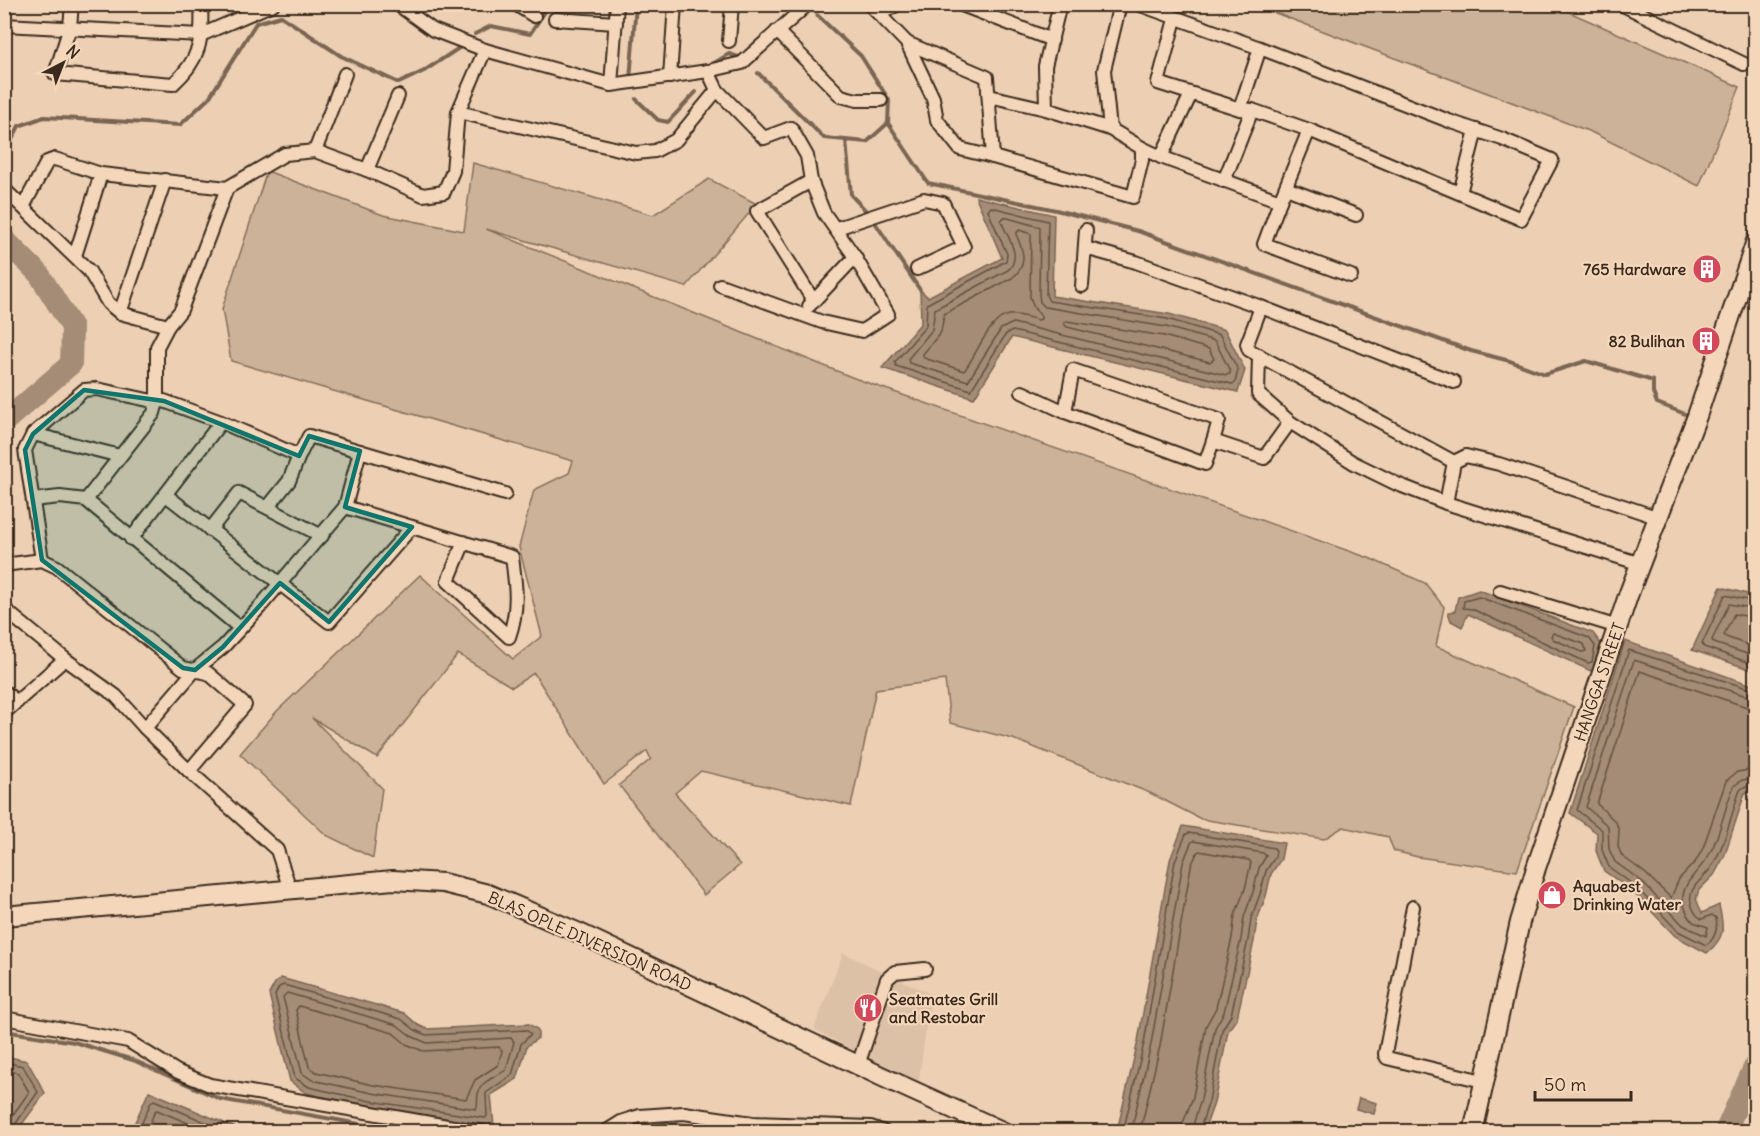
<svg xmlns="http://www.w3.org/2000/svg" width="1760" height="1136" font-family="Delius,sans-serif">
	<rect width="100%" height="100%" fill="#edd0b4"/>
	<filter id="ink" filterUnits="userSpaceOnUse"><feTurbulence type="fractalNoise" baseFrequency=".0167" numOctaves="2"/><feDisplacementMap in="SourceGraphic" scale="12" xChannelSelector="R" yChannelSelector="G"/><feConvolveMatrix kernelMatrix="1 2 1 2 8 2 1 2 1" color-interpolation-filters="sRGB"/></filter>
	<g filter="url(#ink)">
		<!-- built -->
		<polygon fill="#ddc1a7" points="843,953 931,994 918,1086 814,1029"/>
		<!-- green -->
		<g fill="#ccb298" stroke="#846e5b" stroke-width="1.5">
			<polygon points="1254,5 1553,5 1740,87 1699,186 1591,132"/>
			<polygon points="473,163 653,215 709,179 757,204 686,287 486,229 854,378 1369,558 1425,583 1444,607 1436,646 1574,707 1517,871 1418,857 1394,851 1388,837 1343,827 1324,839 1201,819 1150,793 1013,739 950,723 945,680 876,689 851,806 701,771 675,793 740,865 704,895 619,785 651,759 647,751 604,784 534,673 512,687 458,654 377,758 312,718 382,788 373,858 326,835 240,754 277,711 420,575 513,659 542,636 519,547 534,490 569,473 573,461 231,361 222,309 267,171 383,215 464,231"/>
		</g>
		<!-- water -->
		<g fill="#a48c76" stroke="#7a6553" stroke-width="1.5">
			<polygon points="976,197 1054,215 1052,296 1169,314 1225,330 1245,370 1238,392 1012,337 974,398 882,368 921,323 920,290 928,297 1002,258"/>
			<polygon points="1721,587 1755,596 1755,671 1692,650"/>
			<polygon points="1479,590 1593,633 1601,644 1595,673 1468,614 1462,627 1451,621 1448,612 1455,611 1458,597"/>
			<path d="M1625,641L1755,686V791L1745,793L1724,857L1714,875L1699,890L1696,899L1702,913L1719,905C1724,928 1726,937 1707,953L1675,936L1631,890L1604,871L1596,851L1597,833L1570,813Z"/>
			<polygon points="1183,826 1284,843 1281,859 1271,874 1266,896 1257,920 1254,941 1237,1018 1228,1031 1214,1103 1204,1131 1117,1131 1138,1041 1170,860"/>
			<polygon points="281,978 404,1013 418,1025 427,1029 529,1024 538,1030 538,1038 527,1046 517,1079 491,1095 494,1126 369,1107 306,1093 290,1081 269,994 275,983"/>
			<polygon points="5,1056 27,1061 45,1093 17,1131 5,1131"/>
			<polygon points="149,1091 243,1131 131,1131"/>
			<polygon points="1359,1098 1377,1103 1374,1114 1356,1109"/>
		</g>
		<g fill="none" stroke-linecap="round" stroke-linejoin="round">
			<!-- shore -->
			<g stroke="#655141" stroke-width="1.5">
				<polygon points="991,207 1048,221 1046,295 1049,301 1167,319 1220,335 1238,370 1235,383 1232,384 1013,331 1006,334 971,390 896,366 895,362 926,326 927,304 1006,261 1007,254 988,211"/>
				<path d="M1004,217L1040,227L1039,295L1040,302L1045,307L1166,327L1215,341L1230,371V374L1226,375L1013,323L1001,329L968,381L909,363L908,359L932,330L935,309L1008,270C1023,257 1007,236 1001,221Z"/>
				<path d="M1019,230L1031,234L1030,297L1034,308L1041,316V319L1038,320C1029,318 1018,313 1009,315C989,318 976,356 964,371L924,358L923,354L941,332L944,314L1012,278C1029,265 1023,250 1016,234Z"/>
				<polygon points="1066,321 1164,336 1209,349 1214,359 1210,362 1067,327 1064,324"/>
				<polygon points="1479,597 1589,638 1595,646 1592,662 1588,663 1472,609 1463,608 1464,601"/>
				<polyline points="1756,602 1725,595 1702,644 1704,647 1756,665"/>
				<polyline points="1756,609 1729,604 1712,640 1714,643 1756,657"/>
				<polyline points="1756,618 1734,614 1724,635 1726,637 1756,648"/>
				<polygon points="1553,633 1584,644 1586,651 1582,652 1553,639 1551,636"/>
				<path d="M1756,691L1629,650L1577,810L1602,830V850L1609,867L1635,886L1678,931L1706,945C1716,938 1718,929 1716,918L1712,915L1702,919C1695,916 1689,904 1691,895C1693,884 1703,879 1710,869C1726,846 1730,816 1740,790L1744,787L1756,786"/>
				<path d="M1756,699L1634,660L1586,807L1608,826L1609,849L1615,862L1640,880L1683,925L1706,936L1708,927L1693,922C1688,916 1682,905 1683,896C1685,879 1703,868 1710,853C1721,833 1724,808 1734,786L1742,780L1756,778"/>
				<polyline points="1756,708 1747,707 1640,671 1597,804 1616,822 1619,831 1618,847 1622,856 1645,873 1671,898 1679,879 1696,861 1703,848 1726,781 1737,772 1756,769"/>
				<polygon points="284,985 401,1019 415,1030 426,1035 526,1030 531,1034 521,1044 512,1075 486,1093 487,1116 485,1118 370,1101 309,1087 295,1078 275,995 279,987"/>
				<path d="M287,993L397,1025L411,1036L427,1043L511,1038L514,1042L506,1070C497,1076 482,1081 479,1091C476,1097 479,1104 476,1109L372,1093L312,1080L302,1073L283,997Z"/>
				<polygon points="299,1006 393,1033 406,1044 423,1051 499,1047 502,1051 498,1065 475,1080 466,1099 373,1085 316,1072 309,1067 296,1010"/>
				<polyline points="4,1062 23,1066 38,1092 14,1126 13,1132"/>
				<polyline points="4,1069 18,1073 29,1092 8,1122 5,1132"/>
				<polyline points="138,1132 151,1102 154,1100 228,1132"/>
				<polyline points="146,1132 155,1111 157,1110 209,1132"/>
				<polyline points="1123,1132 1144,1043 1175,861 1186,834 1189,833 1274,848 1276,851 1275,857 1266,871 1260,894 1251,919 1248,940 1231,1015 1222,1030 1209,1101 1199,1132"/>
				<polyline points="1131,1132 1151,1044 1183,863 1191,843 1193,841 1263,853 1266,856 1259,868 1253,892 1244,917 1241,939 1224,1012 1215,1028 1201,1099 1191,1132"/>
				<polyline points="1140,1132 1160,1046 1191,866 1197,853 1199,851 1249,860 1251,863 1245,889 1235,915 1232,938 1216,1008 1206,1026 1193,1097 1183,1123 1182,1132"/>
			</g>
			<!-- stream -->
			<g stroke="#7a6553" stroke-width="4">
				<polyline points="475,34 491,26 530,34 542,16 546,4"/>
				<polyline points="711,65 729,54 742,58"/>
				<polyline points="758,73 824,138 867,142 888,123 889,100 861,56 817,15"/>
				<polyline points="630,80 636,4"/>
				<polyline points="636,99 658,120 668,122 696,92"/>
				<polyline points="888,123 928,183 1056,210 1138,231 1471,351 1510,361 1545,374 1586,361 1653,381 1653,393 1657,403 1693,417"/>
				<polyline points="846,140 851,195 870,215"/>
				<polyline points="4,155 19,126 44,117 180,125 209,98 256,23 281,16 341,56 399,83 424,71 459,48"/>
				<polyline points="876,224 920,290"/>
				<polyline points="4,1031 74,1042 133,1060 220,1099 404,1132"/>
				<polyline points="630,1132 652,1120 703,1128 758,1132"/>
			</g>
			<!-- river -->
			<g stroke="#a48c76" stroke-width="22">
				<polyline points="4,239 39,274 72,327 71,364 4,422"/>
				<polyline points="1725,1132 1756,1063"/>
			</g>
			<!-- street casing -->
			<g stroke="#3b2a1e" stroke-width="16">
				<g id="street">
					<path d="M72,4L70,27L55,74L173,84C200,60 203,40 201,4"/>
					<polyline points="397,4 433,30 485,50 611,85 708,71 742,63 808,4"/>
					<polyline points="515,4 534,16"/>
					<polyline points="869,4 907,43 987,77 993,157 1133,197 1142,160 1142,148"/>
					<polyline points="959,4 1052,40"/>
					<polyline points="1138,4 1260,48 1449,121 1502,139 1552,160 1521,219 1309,130 1252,110 1240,109 1158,83 1175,19"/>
					<polyline points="1621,4 1744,64"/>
					<polyline points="880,14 898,4"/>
					<polyline points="555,19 616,23"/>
					<polyline points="4,25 201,35 273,4"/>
					<polyline points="777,31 841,96 857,100 881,100"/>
					<polyline points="729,41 732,4"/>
					<polyline points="907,43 933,98 937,120 960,149 993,157"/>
					<polyline points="670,77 675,4"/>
					<polyline points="611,85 617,4"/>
					<polyline points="717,90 764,138 791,128 807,156 811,181 824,213 855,257 888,314 862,331 822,322 720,285"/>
					<polyline points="989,96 1046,109 1110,129 1142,148 1161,157 1280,201 1309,130"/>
					<polyline points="1046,109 1045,66 1060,4"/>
					<polyline points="1240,109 1260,48"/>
					<polyline points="458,112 636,153 655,151 676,140 717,90 708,71"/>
					<polyline points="1110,129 1104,70 1120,4"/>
					<polyline points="315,151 345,74"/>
					<polyline points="1161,157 1191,94"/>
					<polyline points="367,170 398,96"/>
					<polyline points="811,181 757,211 813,300"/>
					<polyline points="1224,181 1252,110"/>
					<polyline points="1286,188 1356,215"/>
					<polyline points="4,189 89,271 108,303 120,313 168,326 181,310 227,188"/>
					<polyline points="1460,193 1476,130"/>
					<polyline points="1280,201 1264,244 1351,276"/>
					<polyline points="23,207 47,162 55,159 101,174 227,188 285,154 315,151 367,170 423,195 444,192 453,171 458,112 485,50"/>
					<polyline points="837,228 924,199 943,203 964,247 917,269"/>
					<polyline points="1085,248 1136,262 1261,307"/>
					<polyline points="75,256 101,174"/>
					<polyline points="1082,286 1086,230"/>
					<polyline points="809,306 855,257"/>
					<polyline points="120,313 165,180"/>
					<polyline points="1259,355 1258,394 1290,422 1354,463 1397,484 1446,503 1641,564"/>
					<polyline points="1454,382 1261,307 1247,344 1249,350 1454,462"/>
					<polyline points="1022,392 1065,412 1205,464 1213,441 1264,458 1290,422"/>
					<polyline points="1065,412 1073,370 1219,420 1213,441"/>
					<polyline points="33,434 120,456"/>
					<path d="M166,495L329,622L412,527L512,557C516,587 519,608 509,637L448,581L464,542"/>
					<polyline points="33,500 60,497 86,500 240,628"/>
					<polyline points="86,500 154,413 157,402 157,347 168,326"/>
					<polyline points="1446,503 1454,462 1466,456 1499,464 1659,518"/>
					<polyline points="268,507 289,481 299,456"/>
					<polyline points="345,507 412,527"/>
					<polyline points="210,530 239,493 322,536"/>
					<polyline points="131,539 221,422"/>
					<polyline points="42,560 25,450 33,434 84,390 97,389 157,402 164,401 221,422 299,456 309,436 505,494"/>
					<polyline points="4,565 42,560 57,567 183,668 208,673 245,705 189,771"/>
					<polyline points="1500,591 1618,627"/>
					<polyline points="4,609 65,659 116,696 145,728 189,771 277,850 290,889"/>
					<polyline points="4,691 17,702"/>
					<polyline points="4,713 65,659"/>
					<polyline points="145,728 195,670 223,647 259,608 345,507 360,451"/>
					<polyline points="1413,907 1385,1054 1387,1058 1483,1081"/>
					<polyline points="4,1018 128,1041 178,1072 210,1085 482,1132"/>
					<polyline points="858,1065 887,979 895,972 925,969"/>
					<polyline points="605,1132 621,1122 640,1116 684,1113 752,1123 871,1127 884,1132"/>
				</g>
			</g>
			<!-- secondary casing -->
			<g stroke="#3b2a1e" stroke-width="22">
				<g id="secondary">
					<polyline points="4,916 393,880 443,883 488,894 577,932 885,1078 1004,1132"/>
					<polyline points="1473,1132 1520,922 1536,868 1629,593 1697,416 1756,241"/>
				</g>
			</g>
			<!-- street -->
			<use href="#street" stroke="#f4d7ba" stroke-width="12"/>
			<!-- secondary -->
			<use href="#secondary" stroke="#f4d7ba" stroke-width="18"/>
		</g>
	</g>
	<!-- marked area -->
	<path fill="#0f766e" fill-opacity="0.2" stroke="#0f766e" stroke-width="4.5" stroke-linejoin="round" d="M84,390L164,401L299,456L309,436L360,451L345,507L412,527L329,622L280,583L223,647L195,670L183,668L42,560L25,450L33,434Z"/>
	<!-- icons -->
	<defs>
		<g id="building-disc" transform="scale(1.5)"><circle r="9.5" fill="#d1495b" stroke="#f4d7ba"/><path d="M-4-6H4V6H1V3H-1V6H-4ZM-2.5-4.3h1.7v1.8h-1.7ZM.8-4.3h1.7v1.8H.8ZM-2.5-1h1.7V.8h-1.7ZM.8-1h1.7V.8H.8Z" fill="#fff"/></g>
		<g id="shop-disc" transform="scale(1.5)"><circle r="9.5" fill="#d1495b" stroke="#f4d7ba"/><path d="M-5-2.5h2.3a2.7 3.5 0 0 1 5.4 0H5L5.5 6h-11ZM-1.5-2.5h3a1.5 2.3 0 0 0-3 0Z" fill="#fff"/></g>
		<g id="restaurant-disc" transform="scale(1.5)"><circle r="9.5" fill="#d1495b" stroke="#f4d7ba"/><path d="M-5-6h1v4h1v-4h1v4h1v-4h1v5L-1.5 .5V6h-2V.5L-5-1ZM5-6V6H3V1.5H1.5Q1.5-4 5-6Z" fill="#fff"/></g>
	</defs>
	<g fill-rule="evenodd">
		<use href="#building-disc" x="1707" y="269"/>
		<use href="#building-disc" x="1706" y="341"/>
		<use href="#shop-disc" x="1552" y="895"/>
		<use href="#restaurant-disc" x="868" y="1008"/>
	</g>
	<g text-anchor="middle" stroke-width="4.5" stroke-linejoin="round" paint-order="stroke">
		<!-- poi labels -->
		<g font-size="16" font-weight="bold" fill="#3b2a1e" stroke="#f4d7ba" text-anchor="end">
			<text x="1686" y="275">765 Hardware</text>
			<text x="1685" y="347">82 Bulihan</text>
			<text x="1573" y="892" text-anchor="start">Aquabest<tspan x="1573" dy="18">Drinking Water</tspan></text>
			<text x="889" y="1005" text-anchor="start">Seatmates Grill<tspan x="889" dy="18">and Restobar</tspan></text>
		</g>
		<!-- street labels -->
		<g font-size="16" fill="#3b2a1e" stroke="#f4d7ba">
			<text transform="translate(1599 682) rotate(-71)" y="6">HANGGA STREET</text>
			<text transform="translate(590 941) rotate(24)" y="6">BLAS OPLE DIVERSION ROAD</text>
		</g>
	</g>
	<!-- margin -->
	<rect width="1760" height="1136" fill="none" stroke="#f4d7ba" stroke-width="24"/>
	<rect x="12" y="12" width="1736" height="1112" fill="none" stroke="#3b2a1e" stroke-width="2" filter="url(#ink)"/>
	<!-- north arrow -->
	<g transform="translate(63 63) rotate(42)" stroke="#f4d7ba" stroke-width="4.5" paint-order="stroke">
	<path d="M0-4.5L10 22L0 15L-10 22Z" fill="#3b2a1e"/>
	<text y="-9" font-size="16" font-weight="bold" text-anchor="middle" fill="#3b2a1e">N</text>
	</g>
	<!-- scale -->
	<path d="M1535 1091v9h96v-9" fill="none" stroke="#3b2a1e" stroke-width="3"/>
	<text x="1544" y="1091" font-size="18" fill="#3b2a1e" stroke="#f4d7ba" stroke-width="4.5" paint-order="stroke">50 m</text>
</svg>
